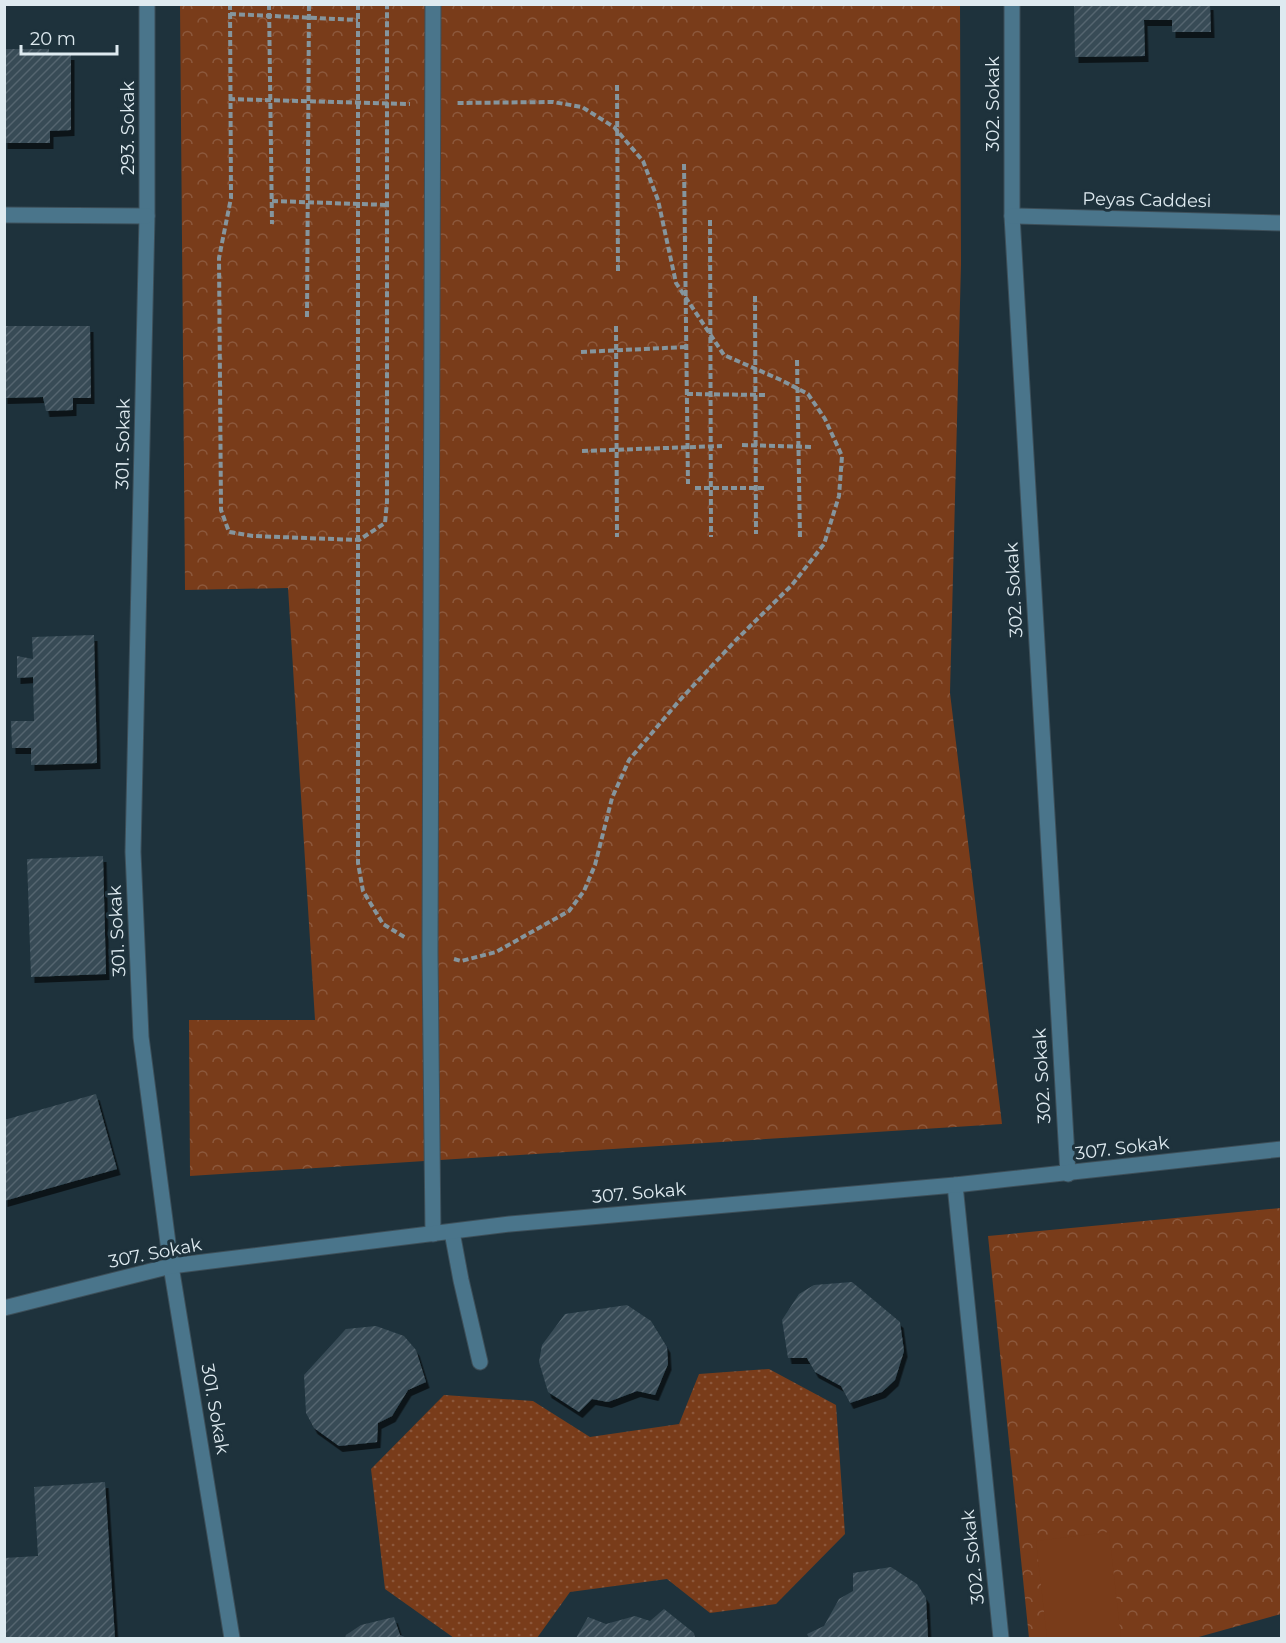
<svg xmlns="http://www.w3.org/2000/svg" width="1286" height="1643" font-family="Montserrat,sans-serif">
	<defs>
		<pattern id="grass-dots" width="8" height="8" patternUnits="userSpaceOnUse" patternTransform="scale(1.5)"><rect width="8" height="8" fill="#793c1a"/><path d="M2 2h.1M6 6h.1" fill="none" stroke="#8c583c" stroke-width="1.8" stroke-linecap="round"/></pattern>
		<pattern id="park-crowns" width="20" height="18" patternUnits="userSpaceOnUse" patternTransform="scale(1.5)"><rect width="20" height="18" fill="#793c1a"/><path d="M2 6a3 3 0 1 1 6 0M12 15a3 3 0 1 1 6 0" fill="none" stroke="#8c583c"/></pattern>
		<pattern id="building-hatch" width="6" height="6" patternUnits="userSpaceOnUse" patternTransform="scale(1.5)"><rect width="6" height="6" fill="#374b56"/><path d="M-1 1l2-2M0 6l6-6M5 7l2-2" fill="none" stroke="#54656f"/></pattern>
		<filter id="shadow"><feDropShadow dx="3.5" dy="6" stdDeviation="0" flood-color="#0009"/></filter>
	</defs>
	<rect width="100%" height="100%" fill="#1e323c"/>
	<!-- grass -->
	<polygon fill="url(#grass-dots)" points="769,1369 836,1405 845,1534 776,1604 710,1613 667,1579 570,1592 537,1638 454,1638 385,1589 371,1469 444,1395 533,1401 590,1437 679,1424 699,1374"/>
	<!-- park -->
	<g fill="url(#park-crowns)">
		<polygon points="180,5 960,5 961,264 950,693 1002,1124 190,1176 189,1020 315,1020 288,588 185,590"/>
		<polygon points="1281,1208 1281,1614 1195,1638 1029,1638 988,1236"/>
	</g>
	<!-- pitch -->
	<polygon fill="#793c1a" points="1109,1532 1121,1638 1047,1638 1036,1541"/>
	<!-- building -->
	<g fill="url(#building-hatch)" filter="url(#shadow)">
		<polygon points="1074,4 1210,4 1211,32 1172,32 1172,20 1144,20 1145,56 1075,57"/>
		<polygon points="4,49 49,49 49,54 71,54 71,130 50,131 50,143 4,143"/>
		<polygon points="4,326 90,326 91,398 73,398 73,410 46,411 43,397 4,398"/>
		<polygon points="94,635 97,763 31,765 31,748 12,748 11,721 34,721 33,677 17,678 17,656 33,659 32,637"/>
		<polygon points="103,856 106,974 31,977 27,859"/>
		<polygon points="96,1094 117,1169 4,1201 4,1120"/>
		<polygon points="852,1282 900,1322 904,1351 895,1380 882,1392 850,1403 841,1386 815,1372 807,1358 788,1358 782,1320 799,1294 814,1285"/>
		<polygon points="627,1305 651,1321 667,1347 668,1364 655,1395 637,1391 608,1402 592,1399 579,1412 548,1392 539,1362 542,1345 565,1314"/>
		<polygon points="376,1326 404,1336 416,1350 426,1382 408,1390 392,1416 378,1423 377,1442 339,1446 314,1428 306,1413 304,1375 346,1329"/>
		<polygon points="105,1482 115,1638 4,1638 4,1558 38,1556 34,1487"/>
		<polygon points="891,1567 917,1584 926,1598 928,1638 809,1638 807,1634 824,1626 839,1599 853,1591 853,1573"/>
		<polygon points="664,1609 694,1633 695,1638 576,1638 588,1617 606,1624 635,1616 650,1621"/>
		<polygon points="394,1617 400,1635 407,1638 345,1638 346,1635 361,1625"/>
	</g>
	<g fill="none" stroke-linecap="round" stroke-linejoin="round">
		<!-- minor casing -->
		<g stroke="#3d4f59" stroke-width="17">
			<g id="minor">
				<polyline points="147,4 147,216 133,852 141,1037 171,1266 232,1638"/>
				<polyline points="433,4 430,953 433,1234"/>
				<polyline points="1012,4 1012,216 1068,1174"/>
				<polyline points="4,215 147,216"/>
				<polyline points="1012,216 1282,223"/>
				<polyline points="955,1185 1001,1638"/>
				<polyline points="452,1232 461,1280 480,1362"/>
				<polyline points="4,1308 171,1266 510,1224 955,1185 1282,1149"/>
			</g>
		</g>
		<!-- path -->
		<g stroke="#85959d" stroke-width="4" stroke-dasharray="6 3" stroke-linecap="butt">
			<polyline points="230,4 231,198 219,258 221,510 229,532 253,536 359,540 385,523 387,502 387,4"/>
			<polyline points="269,4 272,224"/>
			<polyline points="358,4 358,863 363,891 383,924 406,938"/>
			<polyline points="230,14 358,20"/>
			<polyline points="617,85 618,272"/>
			<polyline points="229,99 410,104"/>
			<polyline points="684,164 688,484"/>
			<polyline points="272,201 388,205"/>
			<polyline points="710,220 711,537"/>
			<polyline points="755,296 756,534"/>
			<polyline points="307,317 309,4"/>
			<polyline points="616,326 617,537"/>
			<polyline points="581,352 686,347"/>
			<polyline points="797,360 800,537"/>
			<polyline points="687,394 766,395"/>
			<polyline points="742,445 814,447"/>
			<polyline points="582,451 722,446"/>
			<polyline points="695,488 765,488"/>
			<polyline points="454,959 461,961 496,952 569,911 584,891 595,865 612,798 629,760 679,701 737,639 792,585 824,544 839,496 842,456 825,419 808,394 781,380 724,355 676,283 658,200 643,161 614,127 582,107 553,102 456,103"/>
		</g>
		<!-- minor -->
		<use href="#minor" stroke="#4a758b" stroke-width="15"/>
	</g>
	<g text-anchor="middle" stroke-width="6" stroke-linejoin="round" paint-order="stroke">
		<!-- street labels -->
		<g font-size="18" fill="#deeaf0" stroke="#1e323c">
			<text transform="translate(993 104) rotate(-90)" y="6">302. Sokak</text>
			<text transform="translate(128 128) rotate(-90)" y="6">293. Sokak</text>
			<text transform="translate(1147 200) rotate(1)" y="6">Peyas Caddesi</text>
			<text transform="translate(123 444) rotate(-89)" y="6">301. Sokak</text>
			<text transform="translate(1014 590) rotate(-93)" y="6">302. Sokak</text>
			<text transform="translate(117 931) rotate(-93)" y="6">301. Sokak</text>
			<text transform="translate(1042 1076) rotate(-93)" y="6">302. Sokak</text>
			<text transform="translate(1122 1148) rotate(-7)" y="6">307. Sokak</text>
			<text transform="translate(639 1193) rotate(-5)" y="6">307. Sokak</text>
			<text transform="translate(155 1253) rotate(-11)" y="6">307. Sokak</text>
			<text transform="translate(215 1409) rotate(80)" y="6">301. Sokak</text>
			<text transform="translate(973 1557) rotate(-96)" y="6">302. Sokak</text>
		</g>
	</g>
	<!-- border -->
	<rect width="1286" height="1643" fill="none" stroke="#deeaf0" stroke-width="12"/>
	<!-- scale -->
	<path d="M21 45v9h96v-9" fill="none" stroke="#deeaf0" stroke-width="3"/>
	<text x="30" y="45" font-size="18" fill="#deeaf0" stroke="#1e323c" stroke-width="4.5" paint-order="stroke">20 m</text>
</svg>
